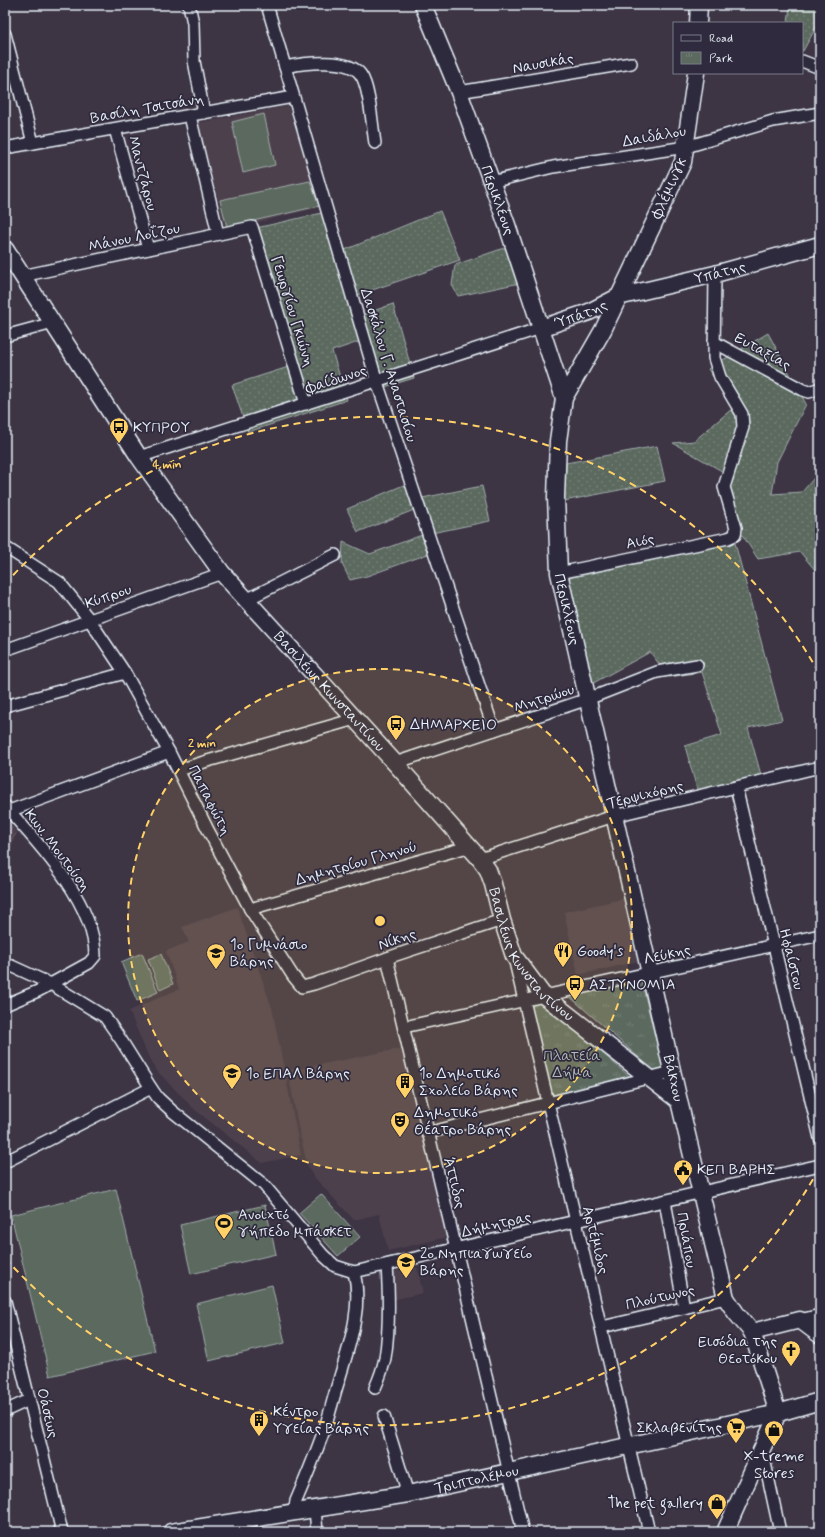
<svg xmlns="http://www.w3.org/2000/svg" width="825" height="1537" font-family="Mynerve,sans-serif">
	<defs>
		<pattern id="industrial-furrows" width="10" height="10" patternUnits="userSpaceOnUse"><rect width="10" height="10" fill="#4e414d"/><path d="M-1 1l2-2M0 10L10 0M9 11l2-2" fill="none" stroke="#685d67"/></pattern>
		<pattern id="grass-dots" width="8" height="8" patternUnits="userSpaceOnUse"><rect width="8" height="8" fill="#5b695e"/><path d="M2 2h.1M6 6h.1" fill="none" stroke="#737f76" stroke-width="1.8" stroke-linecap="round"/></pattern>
		<pattern id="park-tufts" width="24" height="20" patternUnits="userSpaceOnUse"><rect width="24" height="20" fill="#5b695e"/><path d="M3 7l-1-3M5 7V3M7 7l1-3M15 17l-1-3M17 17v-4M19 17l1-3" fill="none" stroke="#737f76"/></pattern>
	</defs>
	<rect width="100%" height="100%" fill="#3d3444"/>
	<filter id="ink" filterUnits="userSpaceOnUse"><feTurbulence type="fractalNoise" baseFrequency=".025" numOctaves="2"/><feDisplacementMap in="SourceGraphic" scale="8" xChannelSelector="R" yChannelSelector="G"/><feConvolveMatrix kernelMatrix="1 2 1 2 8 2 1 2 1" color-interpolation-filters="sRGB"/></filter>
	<g filter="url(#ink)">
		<!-- built -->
		<g fill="#4e414d">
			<polygon points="288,106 321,207 226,230 198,123"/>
			<polygon points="626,898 640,961 578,975 564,912"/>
			<polygon points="237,907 272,1008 301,1155 262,1163 194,1109 157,1071 149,1058 129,1011 179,989 166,951 189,942 182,927"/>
			<polygon points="403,1048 447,1237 388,1251 379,1214 354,1220 314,1177 308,1167 299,1131 288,1071"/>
			<polygon points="417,1267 423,1293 392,1300 391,1272"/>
		</g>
		<!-- industrial -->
		<polygon fill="url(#industrial-furrows)" points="5,819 17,832 5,866"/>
		<!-- grass -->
		<g fill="url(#grass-dots)" stroke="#a2adab">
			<polygon points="790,5 820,5 820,20 803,51 802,51 802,23 788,23"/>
			<polygon points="440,211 460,260 346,299 353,318 393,304 414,378 385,387 370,338 332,351 347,400 248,432 232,385 298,364 256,228 322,213 335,254"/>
			<polygon points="507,247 520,283 458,296 452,285 455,265"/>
			<polygon points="768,333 806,404 777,462 772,494 802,492 820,471 820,576 800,552 758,559 741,533 728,491 734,478 673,443 694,441 733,408 708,369"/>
			<polygon points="657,446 665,481 564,501 566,463"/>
			<polygon points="406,484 412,500 482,486 490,521 422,535 428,554 367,576 350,580 342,564 343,542 370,554 422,535 414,510 358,532 347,509"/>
			<polygon points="735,543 782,720 748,728 761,775 698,793 685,746 722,735 702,672 669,677 650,652 586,687 569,578"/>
		</g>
		<!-- park -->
		<g fill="url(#park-tufts)" stroke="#a2adab">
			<polygon points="641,979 663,1069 653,1070 568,995"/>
			<polygon points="543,1002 629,1076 552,1097 531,1005"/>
		</g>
		<!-- pitch -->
		<g fill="#5b695e" stroke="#a2adab">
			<polygon points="264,114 275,165 243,173 232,122"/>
			<polygon points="310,181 319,206 227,227 220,200"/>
			<polygon points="142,953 158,992 137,1001 121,962"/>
			<polygon points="161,954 173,984 160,990 148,959"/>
			<polygon points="116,1189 155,1351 50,1376 11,1215"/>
			<polygon points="321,1194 360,1237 338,1256 299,1213"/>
			<polygon points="265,1205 276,1254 191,1274 180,1225"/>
			<polygon points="272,1285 285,1343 209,1361 196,1304"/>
		</g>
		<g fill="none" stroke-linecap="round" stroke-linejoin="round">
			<!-- street casing -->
			<g stroke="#e8f1f8" stroke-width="14">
				<g id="street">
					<polyline points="189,5 193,23 194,61 204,113"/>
					<polyline points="267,5 377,382 494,730"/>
					<polyline points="5,34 33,143"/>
					<polyline points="802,61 820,68"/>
					<path d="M285,67C303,63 349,57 361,75C370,88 372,126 375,143"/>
					<polyline points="459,92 631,63"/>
					<polyline points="190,116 218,234"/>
					<polyline points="115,129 148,249"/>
					<polyline points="5,148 293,97"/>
					<polyline points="491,182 553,167 686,147 773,121 820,113"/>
					<polyline points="22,276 252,227 306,404"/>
					<polyline points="5,336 53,323"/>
					<polyline points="714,342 803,390 809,392 820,388"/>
					<polyline points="139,457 541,328"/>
					<polyline points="5,547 59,582 89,619 125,673 169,752 207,828 250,909 293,976 302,987 314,984 396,955 502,920"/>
					<polyline points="559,573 728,538 735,535 736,528 724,487 743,427 742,414 720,377 714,358 715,274"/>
					<polyline points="246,600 335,555"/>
					<polyline points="5,650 222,573"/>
					<polyline points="5,706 125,673"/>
					<polyline points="395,763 588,699 657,672 697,665"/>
					<polyline points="179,770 204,762 355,719"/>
					<polyline points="736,787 820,1138"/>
					<path d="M5,806C39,844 95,903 95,956L89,963L38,991L5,1005"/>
					<polyline points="9,811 169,752"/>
					<polyline points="480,859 614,816 820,767"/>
					<polyline points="250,909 471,846"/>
					<polyline points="387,958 523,1532"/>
					<polyline points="515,962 649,1532"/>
					<polyline points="5,963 51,984 105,1017 121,1040 151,1088 158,1098 172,1111 264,1185 323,1255 335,1266 354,1272"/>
					<path d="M404,1027C543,996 681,966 820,935"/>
					<polyline points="427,1133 672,1072"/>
					<polyline points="5,1162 151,1088"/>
					<polyline points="665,1201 684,1308"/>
					<polyline points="354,1272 820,1165"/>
					<polyline points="5,1301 62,1532"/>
					<polyline points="800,1320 820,1315"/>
					<polyline points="602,1327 726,1298"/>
					<path d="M375,1388C379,1379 383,1368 385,1358C390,1327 389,1296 387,1265"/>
					<polyline points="5,1411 29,1400"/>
					<polyline points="384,1416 408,1494"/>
					<polyline points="762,1449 780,1532"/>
					<polyline points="315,1509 317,1532"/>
					<path d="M294,1513L296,1501C305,1480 314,1458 322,1436C329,1418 333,1398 339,1380C349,1346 363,1307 354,1272"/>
				</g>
			</g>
			<!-- secondary casing -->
			<g stroke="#e8f1f8" stroke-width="19">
				<g id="secondary">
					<path id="s1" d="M423,5L459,92L507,225L564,398"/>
					<polyline points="698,23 699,5"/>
					<path id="s2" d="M696,73L683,162L603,330L564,398L558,441L556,497L559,573L679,1101L726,1298L736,1313L752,1332L778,1413"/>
					<path id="s3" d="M5,249L139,457L222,573L395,763L480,859L488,870L493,884L502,920L514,956L543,995L679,1101"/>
					<path id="s4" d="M541,328L589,312L618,297L715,274L820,245"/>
					<polyline points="752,1332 800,1320 820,1335"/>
					<path id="s5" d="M171,1532L408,1494L778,1413L820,1401"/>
					<polyline points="725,1532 778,1413"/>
				</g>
			</g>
			<!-- street -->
			<use href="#street" stroke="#2f2a3d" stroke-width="11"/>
			<!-- secondary -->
			<use href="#secondary" stroke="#2f2a3d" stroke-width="16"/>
		</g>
	</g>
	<!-- distance rings -->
	<circle cx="380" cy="921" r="252" fill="#ffd166" fill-opacity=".12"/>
	<g fill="none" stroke="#ffd166" stroke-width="2" stroke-dasharray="7 5">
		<circle cx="380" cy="921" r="252"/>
		<path d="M819 1169A504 504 0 0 1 5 1258M5 584A504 504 0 0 1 819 673"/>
	</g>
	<!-- icons -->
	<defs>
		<g id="bus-pin" transform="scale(1)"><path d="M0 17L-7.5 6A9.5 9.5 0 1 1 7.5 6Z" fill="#ffd166" stroke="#2f2a3d"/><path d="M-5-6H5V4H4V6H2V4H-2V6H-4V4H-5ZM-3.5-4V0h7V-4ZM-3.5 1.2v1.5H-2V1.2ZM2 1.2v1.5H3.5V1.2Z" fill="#111"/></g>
		<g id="restaurant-pin" transform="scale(1)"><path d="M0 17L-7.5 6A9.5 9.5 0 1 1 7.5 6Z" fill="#ffd166" stroke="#2f2a3d"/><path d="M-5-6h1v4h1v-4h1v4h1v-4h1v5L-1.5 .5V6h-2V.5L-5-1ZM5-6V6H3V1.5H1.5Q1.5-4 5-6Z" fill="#111"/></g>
		<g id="school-pin" transform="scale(1)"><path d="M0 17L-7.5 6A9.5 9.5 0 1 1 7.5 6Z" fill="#ffd166" stroke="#2f2a3d"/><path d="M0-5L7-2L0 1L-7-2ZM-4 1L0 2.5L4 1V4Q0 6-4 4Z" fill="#111"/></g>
		<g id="building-pin" transform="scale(1)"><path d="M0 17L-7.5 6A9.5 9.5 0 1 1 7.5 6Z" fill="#ffd166" stroke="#2f2a3d"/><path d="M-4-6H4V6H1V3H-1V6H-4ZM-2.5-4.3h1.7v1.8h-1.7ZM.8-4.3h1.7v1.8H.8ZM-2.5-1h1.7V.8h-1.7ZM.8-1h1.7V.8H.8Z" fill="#111"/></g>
		<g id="theatre-pin" transform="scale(1)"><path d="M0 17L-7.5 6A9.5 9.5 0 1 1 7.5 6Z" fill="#ffd166" stroke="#2f2a3d"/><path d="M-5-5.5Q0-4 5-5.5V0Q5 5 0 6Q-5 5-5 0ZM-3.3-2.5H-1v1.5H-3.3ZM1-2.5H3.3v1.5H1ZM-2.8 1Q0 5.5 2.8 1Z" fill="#111"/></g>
		<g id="civic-pin" transform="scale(1)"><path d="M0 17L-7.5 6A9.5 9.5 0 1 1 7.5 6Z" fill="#ffd166" stroke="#2f2a3d"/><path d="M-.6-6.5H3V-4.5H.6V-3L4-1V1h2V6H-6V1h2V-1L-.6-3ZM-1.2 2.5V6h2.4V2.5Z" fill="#111"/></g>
		<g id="stadium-pin" transform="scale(1)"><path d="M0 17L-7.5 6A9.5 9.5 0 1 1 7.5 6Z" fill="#ffd166" stroke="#2f2a3d"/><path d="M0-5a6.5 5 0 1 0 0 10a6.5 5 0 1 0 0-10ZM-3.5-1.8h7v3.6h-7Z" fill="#111"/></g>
		<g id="church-pin" transform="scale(1)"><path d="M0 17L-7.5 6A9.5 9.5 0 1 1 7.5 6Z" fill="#ffd166" stroke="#2f2a3d"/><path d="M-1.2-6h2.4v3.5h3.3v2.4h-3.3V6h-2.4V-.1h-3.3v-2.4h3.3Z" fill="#111"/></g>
		<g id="supermarket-pin" transform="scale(1)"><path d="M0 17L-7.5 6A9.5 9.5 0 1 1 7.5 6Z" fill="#ffd166" stroke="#2f2a3d"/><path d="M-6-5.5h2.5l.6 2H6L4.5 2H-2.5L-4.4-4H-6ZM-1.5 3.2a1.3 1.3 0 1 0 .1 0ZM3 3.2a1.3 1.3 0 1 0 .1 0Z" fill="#111"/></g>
		<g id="shop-pin" transform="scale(1)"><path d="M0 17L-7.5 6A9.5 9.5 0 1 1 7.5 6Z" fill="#ffd166" stroke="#2f2a3d"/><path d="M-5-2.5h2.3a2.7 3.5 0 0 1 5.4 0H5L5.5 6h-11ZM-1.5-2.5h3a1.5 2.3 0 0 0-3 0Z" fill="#111"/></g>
	</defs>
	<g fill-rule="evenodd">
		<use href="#bus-pin" x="119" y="427"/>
		<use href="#bus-pin" x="396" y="724"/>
		<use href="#restaurant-pin" x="563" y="951"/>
		<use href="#school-pin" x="216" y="953"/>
		<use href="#bus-pin" x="575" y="984"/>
		<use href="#school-pin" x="232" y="1073"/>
		<use href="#building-pin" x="405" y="1082"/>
		<use href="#theatre-pin" x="400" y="1121"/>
		<use href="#civic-pin" x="683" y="1169"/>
		<use href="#stadium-pin" x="224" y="1223"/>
		<use href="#school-pin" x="406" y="1262"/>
		<use href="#church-pin" x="791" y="1350"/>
		<use href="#building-pin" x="259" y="1420"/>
		<use href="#supermarket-pin" x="736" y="1427"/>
		<use href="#shop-pin" x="774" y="1430"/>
		<use href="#shop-pin" x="717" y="1503"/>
	</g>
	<g text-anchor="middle" stroke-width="3.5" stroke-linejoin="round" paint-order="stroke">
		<!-- street labels -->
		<g font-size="15" fill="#e8f1f8" stroke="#2f2a3d">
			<text transform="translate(543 63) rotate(-10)" y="5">Ναυσικάς</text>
			<text transform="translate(147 108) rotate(-10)" y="5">Βασίλη Τσιτσάνη</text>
			<text transform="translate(654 136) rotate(-10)" y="5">Δαιδάλου</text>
			<text transform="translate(143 173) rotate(75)" y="5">Μαντζάρου</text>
			<text transform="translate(669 188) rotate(-66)" y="5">Φλέμινγκ</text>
			<text dy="5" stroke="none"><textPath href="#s1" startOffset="209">Περικλέους</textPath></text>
			<text transform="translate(134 237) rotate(-12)" y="5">Μάνου Λοΐζου</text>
			<text dy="5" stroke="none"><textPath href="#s4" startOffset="188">Υπάτης</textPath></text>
			<text transform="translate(293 311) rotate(73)" y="5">Γεωργίου Γκιώνη</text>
			<text dy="5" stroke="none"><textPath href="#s4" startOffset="42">Ύπάτης</textPath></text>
			<text transform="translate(763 351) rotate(29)" y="5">Ευταξίας</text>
			<text transform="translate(389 365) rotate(73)" y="5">Δασκάλου Γ. Αναστασίου</text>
			<text transform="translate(336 379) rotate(-18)" y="5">Φαίδωνος</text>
			<text transform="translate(640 541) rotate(-12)" y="5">Αιός</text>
			<text transform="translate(108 596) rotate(-19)" y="5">Κύπρου</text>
			<text dy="5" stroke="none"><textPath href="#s2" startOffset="567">Περικλέους</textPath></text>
			<text dy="5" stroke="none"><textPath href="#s3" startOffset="550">Βασιλέως Κωνσταντίνου</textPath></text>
			<text transform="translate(544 698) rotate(-18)" y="5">Μητρώου</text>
			<text transform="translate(645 794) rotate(-14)" y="5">Τερψιχόρης</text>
			<text transform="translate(210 800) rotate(63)" y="5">Παπαφώτη</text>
			<text transform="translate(58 850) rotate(53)" y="5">Κων. Μουτούση</text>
			<text transform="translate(356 863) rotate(-16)" y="5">Δημητρίου Γληνού</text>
			<text transform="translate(397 939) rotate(-19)" y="5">Νίκης</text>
			<text dy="5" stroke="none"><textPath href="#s3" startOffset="886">Βασιλέως Κωνσταντίνου</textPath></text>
			<text transform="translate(667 954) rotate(-13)" y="5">Λεύκης</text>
			<text transform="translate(792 959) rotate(76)" y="5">Ηφαίστου</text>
			<text dy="5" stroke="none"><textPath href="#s2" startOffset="1048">Βάκχου</textPath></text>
			<text transform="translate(455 1183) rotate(76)" y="5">Άττιδος</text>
			<text transform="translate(496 1224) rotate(-13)" y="5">Δήμητρας</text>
			<text transform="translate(596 1240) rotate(76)" y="5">Αρτέμιδος</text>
			<text transform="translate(687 1240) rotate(80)" y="5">Πριάπου</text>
			<text transform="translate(660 1297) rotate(-13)" y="5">Πλούτωνος</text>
			<text transform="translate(48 1413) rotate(76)" y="5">Οάσεως</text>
			<text dy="5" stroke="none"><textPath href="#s5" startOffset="310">Τριπτολέμου</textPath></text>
		</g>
		<!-- poi labels -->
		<g font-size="15" fill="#e8f1f8" stroke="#2f2a3d" text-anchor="start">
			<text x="133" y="432">ΚΥΠΡΟΥ</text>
			<text x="410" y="729">ΔΗΜΑΡΧΕΙΟ</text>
			<text x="230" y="949">1ο Γυμνάσιο<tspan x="230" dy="17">Βάρης</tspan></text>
			<text x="577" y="956">Goody's</text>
			<text x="589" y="989">ΑΣΤΥΝΟΜΙΑ</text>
			<text x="246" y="1078">1ο ΕΠΑΛ Βάρης</text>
			<text x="419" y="1078">1ο Δημοτικό<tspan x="419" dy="17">Σχολείο Βάρης</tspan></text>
			<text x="414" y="1117">Δημοτικό<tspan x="414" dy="17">Θέατρο Βάρης</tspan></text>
			<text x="697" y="1174">ΚΕΠ ΒΑΡΗΣ</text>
			<text x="238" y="1219">Ανοιχτό<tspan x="238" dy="17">γήπεδο μπάσκετ</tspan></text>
			<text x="420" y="1258">2ο Νηπιαγωγείο<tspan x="420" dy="17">Βάρης</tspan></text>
			<text x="777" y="1346" text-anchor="end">Εισόδια της<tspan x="777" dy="17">Θεοτόκου</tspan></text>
			<text x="273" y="1416">Κέντρο<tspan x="273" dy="17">Υγείας Βάρης</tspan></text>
			<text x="722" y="1432" text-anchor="end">Σκλαβενίτης</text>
			<text x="774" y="1461" text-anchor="middle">X-treme<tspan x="774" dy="17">Stores</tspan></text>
			<text x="703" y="1508" text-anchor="end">The pet gallery</text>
		</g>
		<!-- park labels -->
		<g font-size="15" fill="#b0bbba" stroke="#2f2a3d">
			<text x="572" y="1060">Πλατεία<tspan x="572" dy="17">Δήμα</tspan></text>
		</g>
	</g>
	<circle cx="380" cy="921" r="6" fill="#ffd166" stroke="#2f2a3d" stroke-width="2"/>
	<g font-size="12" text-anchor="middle" font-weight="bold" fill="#ffd166" stroke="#2f2a3d" stroke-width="3.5" stroke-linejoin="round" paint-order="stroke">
		<text x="167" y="468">4 min</text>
		<text x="202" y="747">2 min</text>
	</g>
	<!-- margin -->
	<rect width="825" height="1537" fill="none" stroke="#2f2a3d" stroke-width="20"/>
	<rect x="10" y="10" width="805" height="1517" fill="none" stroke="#e8f1f8" stroke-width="1.5" filter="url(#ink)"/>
	<!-- legend -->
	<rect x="673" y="22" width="130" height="52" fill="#2f2a3d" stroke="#797a88"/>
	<rect x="681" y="35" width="20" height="6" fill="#2f2a3d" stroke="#797a88"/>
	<text x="709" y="42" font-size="12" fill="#e8f1f8">Road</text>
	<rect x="681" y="52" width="20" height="12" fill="url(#park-tufts)" stroke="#797a88"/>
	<text x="709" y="62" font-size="12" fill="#e8f1f8">Park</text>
</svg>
